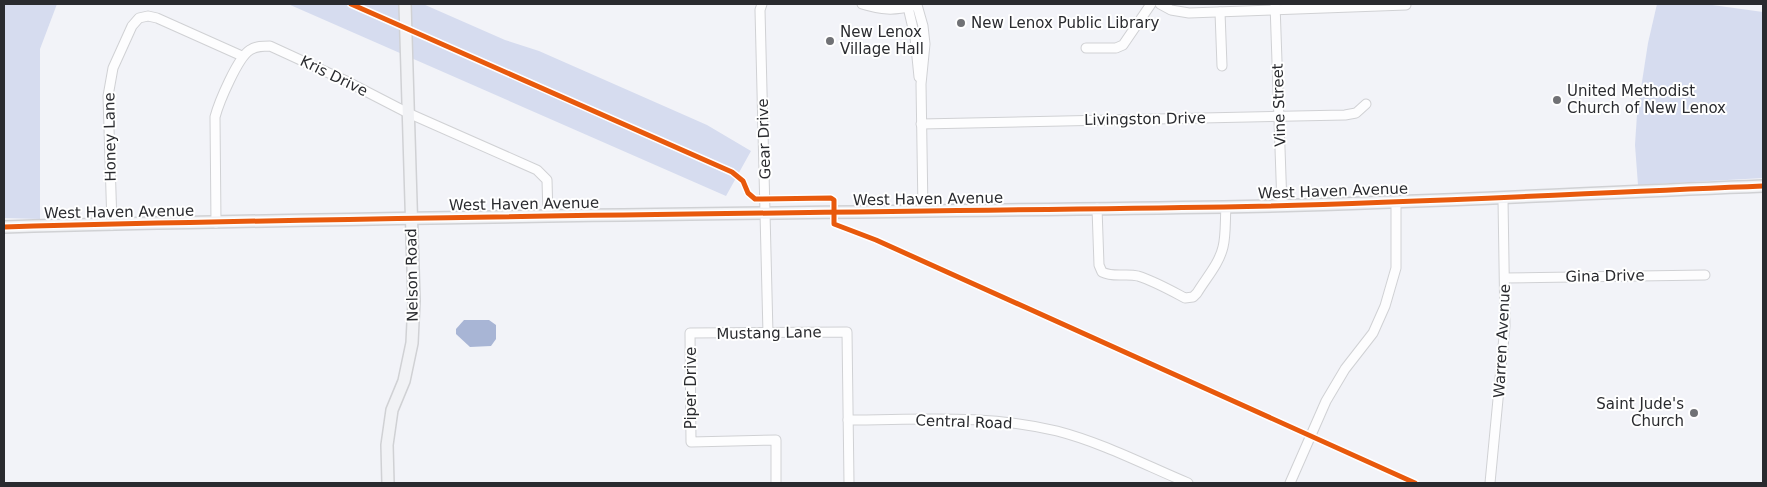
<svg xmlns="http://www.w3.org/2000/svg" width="1767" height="487" font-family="'DejaVu Sans',sans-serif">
	<rect width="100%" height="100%" fill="#f2f3f8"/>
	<!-- green -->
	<g fill="#d6dcef">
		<polygon points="4,4 57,4 40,49 40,219 4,218"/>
		<polygon points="288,4 423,4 505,40 539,51 707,125 751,151 726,196"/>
		<polygon points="1657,4 1705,4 1763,12 1763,178 1638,185 1635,145 1637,114 1648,43"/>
	</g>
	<!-- water -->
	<polygon fill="#a8b5d5" points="464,320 489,320 496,325 496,339 491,346 470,347 456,334 456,329"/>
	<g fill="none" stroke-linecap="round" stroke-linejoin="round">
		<!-- street casing -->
		<g stroke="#d0d1d4" stroke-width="11">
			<g id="street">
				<polyline points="762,4 760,10 768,334"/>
				<path d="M862,4C882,10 893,11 913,6"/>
				<polyline points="1160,4 1171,10 1189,13 1406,5"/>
				<polyline points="1275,4 1282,206"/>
				<polyline points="917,5 923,26 925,44 921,84 923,211"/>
				<polyline points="908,7 915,37 919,77"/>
				<polyline points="1220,12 1222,66"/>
				<polyline points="1086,48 1116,48 1123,45 1151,4"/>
				<polyline points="921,124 1345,115 1356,113 1366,104"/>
				<path d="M1097,208L1099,265L1102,272C1114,278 1125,273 1138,276C1154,281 1170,290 1185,298L1193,297L1197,293C1206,278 1219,264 1223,247C1226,235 1225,220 1226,207"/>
				<path d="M216,223L215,117C219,102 238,57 250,50C256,46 263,46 270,46L344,80L408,113L537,170L547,180L548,216"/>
				<polyline points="112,225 108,96 113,68 132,26 139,18 148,16 157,18 242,56"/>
				<polyline points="1505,278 1705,275"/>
				<path d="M848,420C918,420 988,414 1057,431C1103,443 1145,465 1188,483"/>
				<polyline points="776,483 776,440 691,442 690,333 847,332 849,483"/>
				<polyline points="1290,483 1326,401 1345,369 1373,333 1385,306 1396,268 1396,202"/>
				<polyline points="1490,483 1505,326 1503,199"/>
			</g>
		</g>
		<!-- secondary casing -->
		<g stroke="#d0d1d4" stroke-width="14">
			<g id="secondary">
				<path d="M4,227C410,216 817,213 1224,207C1404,204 1584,193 1763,186"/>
				<polyline points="388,483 387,445 392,410 404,381 412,343 414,301 405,4"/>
			</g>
		</g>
		<!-- street -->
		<use href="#street" stroke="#fdfdfe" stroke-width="9"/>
		<!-- secondary -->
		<use href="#secondary" stroke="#f1f2f5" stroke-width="11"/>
		<!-- cycleway casing -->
		<g stroke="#fff" stroke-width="8">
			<g id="cycleway">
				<polyline points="351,4 732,172 743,181 748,193 755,199 831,198 834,200 834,224 876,240 1415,483"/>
				<path d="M4,227C410,216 817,213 1224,207C1404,204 1584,193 1763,186"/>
			</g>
		</g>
		<!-- cycleway -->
		<use href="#cycleway" stroke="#e8590c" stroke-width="5"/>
	</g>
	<!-- markers -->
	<g fill="#707175" stroke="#fff" stroke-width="2">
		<circle cx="961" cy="23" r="5"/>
		<circle cx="830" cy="41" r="5"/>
		<circle cx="1557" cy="100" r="5"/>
		<circle cx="1694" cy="413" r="5"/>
	</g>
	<g text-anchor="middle" stroke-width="4" stroke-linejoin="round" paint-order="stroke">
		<!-- poi labels -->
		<g font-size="15" fill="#2a2b2f" stroke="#fff" text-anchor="start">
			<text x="971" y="28">New Lenox Public Library</text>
			<text x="840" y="37">New Lenox<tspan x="840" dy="17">Village Hall</tspan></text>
			<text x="1567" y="96">United Methodist<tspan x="1567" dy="17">Church of New Lenox</tspan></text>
			<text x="1684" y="409" text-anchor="end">Saint Jude's<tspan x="1684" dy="17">Church</tspan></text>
		</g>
		<!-- street labels -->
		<g font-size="15" fill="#2a2b2f" stroke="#fff">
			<text transform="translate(334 76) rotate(26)" y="5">Kris Drive</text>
			<text transform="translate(1279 105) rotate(-92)" y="5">Vine Street</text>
			<text transform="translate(1145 119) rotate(-1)" y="5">Livingston Drive</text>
			<text transform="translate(110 137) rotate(-91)" y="5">Honey Lane</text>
			<text transform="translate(764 139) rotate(-92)" y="5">Gear Drive</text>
			<text transform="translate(1333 191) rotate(-2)" y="5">West Haven Avenue</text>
			<text transform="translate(928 199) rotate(-1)" y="5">West Haven Avenue</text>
			<text transform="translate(524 204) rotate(-1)" y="5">West Haven Avenue</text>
			<text transform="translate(119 212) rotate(-1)" y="5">West Haven Avenue</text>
			<text transform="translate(412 275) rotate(-91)" y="5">Nelson Road</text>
			<text transform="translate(1605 276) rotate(-1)" y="5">Gina Drive</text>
			<text transform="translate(769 333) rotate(-1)" y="5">Mustang Lane</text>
			<text transform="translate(1502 341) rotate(-87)" y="5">Warren Avenue</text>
			<text transform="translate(691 388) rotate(-90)" y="5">Piper Drive</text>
			<text transform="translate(964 422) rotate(2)" y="5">Central Road</text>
		</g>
	</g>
	<!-- border -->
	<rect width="1767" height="487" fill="none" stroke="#2a2b2f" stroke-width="10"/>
</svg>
